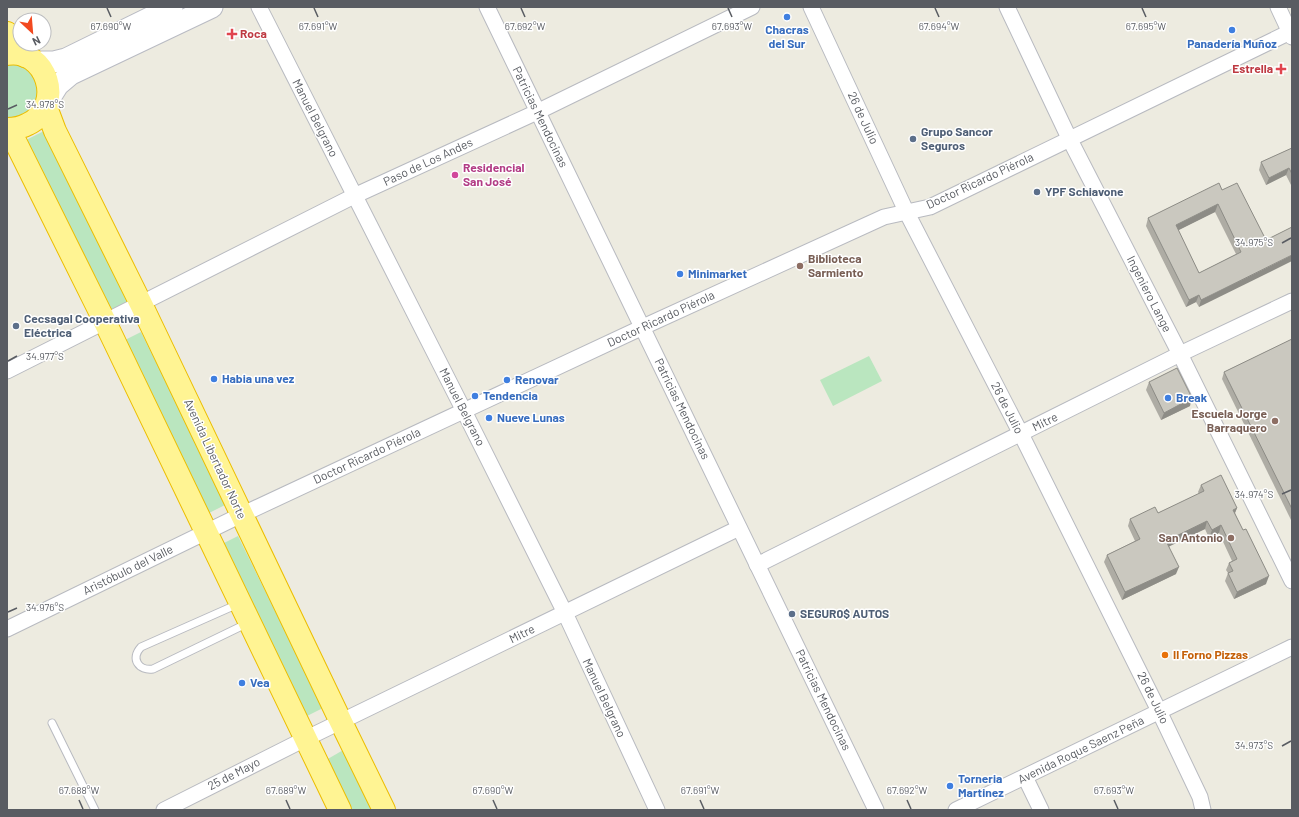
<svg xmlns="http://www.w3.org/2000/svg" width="1299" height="817" font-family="Barlow,sans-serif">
	<rect width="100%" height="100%" fill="#edebe0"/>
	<!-- green -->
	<g fill="#bae6bf">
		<polygon points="7,64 18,65 27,69 34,76 38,85 39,94 36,104 22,117 7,120"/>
		<polygon points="44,131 130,303 111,312 26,140"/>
		<polygon points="141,332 227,504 209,513 123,341"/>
		<polygon points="869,356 882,381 833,406 820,380"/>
		<polygon points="238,536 323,708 305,717 220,545"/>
		<polygon points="345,749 374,810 351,810 326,760"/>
	</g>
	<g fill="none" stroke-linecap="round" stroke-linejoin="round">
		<!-- service casing -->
		<g stroke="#b8bac0" stroke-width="9">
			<g id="service">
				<path d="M238,604L141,647C130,659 139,671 153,669L248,623"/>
				<polyline points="52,723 95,810"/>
			</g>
		</g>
		<!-- minor casing -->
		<g stroke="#b8bac0" stroke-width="17">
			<g id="minor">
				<polyline points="259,7 464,411 565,613 657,810"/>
				<polyline points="487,7 876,810"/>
				<polyline points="811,7 906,211 1021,434 1159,711 1200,797 1203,810"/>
				<polyline points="1007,7 1069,138 1180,354 1292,581"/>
				<polyline points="1278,7 1292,37"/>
				<polyline points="7,371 354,196 537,112 752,7"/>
				<polyline points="757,565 1180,354 1292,301"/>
				<polyline points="7,629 241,515 643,327 884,217 930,207 1292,31"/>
				<polyline points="1025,777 1041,810"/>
				<polyline points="164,810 305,739 739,528"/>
				<polyline points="956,810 1292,647"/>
			</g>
		</g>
		<!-- secondary casing -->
		<g stroke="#b9bbc3" stroke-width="23">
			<g id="secondary">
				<polyline points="35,62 54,62 66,59 172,7"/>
				<polyline points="48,101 58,85 71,74 212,7"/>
			</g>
		</g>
		<!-- trunk casing -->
		<g stroke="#ecbd00" stroke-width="24">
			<g id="trunk">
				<polyline points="7,33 25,56"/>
				<path d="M7,54C46,47 66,106 28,124C21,128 14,129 7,129"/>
				<polyline points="46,107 55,131 141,304 341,722 384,810"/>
				<polyline points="9,129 105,322 340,810"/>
			</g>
		</g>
		<!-- service -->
		<use href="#service" stroke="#fff" stroke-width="7"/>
		<!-- minor -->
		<use href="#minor" stroke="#fff" stroke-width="15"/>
		<!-- secondary -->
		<use href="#secondary" stroke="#fff" stroke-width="21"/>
		<!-- trunk -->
		<use href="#trunk" stroke="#fff493" stroke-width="22"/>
	</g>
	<!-- wall -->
	<g fill="#aeaca4" fill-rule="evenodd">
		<polygon points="1292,148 1292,187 1286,175 1266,185 1259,170 1261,162"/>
		<path d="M1222,190L1266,240L1199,307L1196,302L1186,307L1146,226L1148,218ZM1215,212L1236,254L1199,273L1178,230Z"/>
		<polygon points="1292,339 1292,522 1222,379 1224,372"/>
		<polygon points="1149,382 1190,406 1161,420 1146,390"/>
		<polygon points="1201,485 1237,508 1235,513 1266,584 1234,599 1225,581 1228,573 1226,570 1229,563 1232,561 1219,533 1209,538 1205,529 1169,546 1176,574 1122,600 1104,562 1107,555 1135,541 1128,526 1130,519 1158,513 1199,494 1198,492"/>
	</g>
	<!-- shaded-wall -->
	<g fill="#8d8c86">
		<polygon points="1289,168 1286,175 1266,185 1269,178"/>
		<polygon points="1218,204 1215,212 1173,233 1176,225"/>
		<polygon points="1292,255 1292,261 1199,307 1201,300"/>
		<polygon points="1199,295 1196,302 1186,307 1189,300"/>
		<polygon points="1192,398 1190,406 1161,420 1164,413"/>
		<polygon points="1237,508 1234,515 1233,510"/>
		<polygon points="1207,521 1205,529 1164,549 1166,541"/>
		<polygon points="1221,525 1219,533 1209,538 1212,530"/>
		<polygon points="1179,567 1176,574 1122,600 1125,592"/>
		<polygon points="1269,576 1266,584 1234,599 1237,592"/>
	</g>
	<!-- building -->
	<g fill="#cac8bf" stroke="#8d8c86" fill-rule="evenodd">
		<polygon points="1292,148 1292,174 1289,168 1269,178 1261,162"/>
		<path d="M1219,183L1222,190L1237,183L1266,240L1292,227V255L1201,300L1199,295L1189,300L1148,218ZM1218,204L1241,252L1199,273L1176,225Z"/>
		<polygon points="1292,339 1292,509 1224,372"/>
		<polygon points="1177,368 1192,398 1164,413 1149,382"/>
		<polygon points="1221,475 1237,508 1233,510 1243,530 1246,529 1269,576 1237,592 1228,573 1233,571 1229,563 1237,559 1221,525 1212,530 1207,521 1166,541 1179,567 1125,592 1107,555 1140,539 1130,519 1155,507 1158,513 1204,491 1201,485"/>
	</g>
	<!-- ticks -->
	<path fill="none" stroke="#595c62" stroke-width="1.5" d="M107,8L111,17M314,8L318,17M521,8L525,17M728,8L732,17M935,8L939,17M1142,8L1146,17M8,109L17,105M1282,243L1291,238M8,361L17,356M1282,494L1291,490M8,612L17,608M1282,746L1291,741M79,800L83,809M286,800L290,809M493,800L497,809M700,800L704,809M907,800L911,809M1114,800L1118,809"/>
	<!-- markers -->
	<g fill="#3f7fe0" stroke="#fff" stroke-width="1.5">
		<circle cx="787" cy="17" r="4"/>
		<circle cx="1232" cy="30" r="4"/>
		<circle cx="680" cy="274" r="4"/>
		<circle cx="214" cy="379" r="4"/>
		<circle cx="507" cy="380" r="4"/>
		<circle cx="475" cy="396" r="4"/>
		<circle cx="1168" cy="398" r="4"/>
		<circle cx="489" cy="418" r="4"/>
		<circle cx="242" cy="683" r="4"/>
		<circle cx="950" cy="786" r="4"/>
	</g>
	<g fill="#e0444e" stroke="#fff" stroke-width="1.5">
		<path d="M230 28h4v4h4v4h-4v4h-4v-4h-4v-4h4z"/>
		<path d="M1279 63h4v4h4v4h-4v4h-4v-4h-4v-4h4z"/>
	</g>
	<g fill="#5c6f8a" stroke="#fff" stroke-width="1.5">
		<circle cx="913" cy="139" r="4"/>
		<circle cx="1037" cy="192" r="4"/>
		<circle cx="16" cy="326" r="4"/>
		<circle cx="792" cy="614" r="4"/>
	</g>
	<circle fill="#d1479c" stroke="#fff" stroke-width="1.5" cx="455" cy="175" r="4"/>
	<g fill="#8d6e63" stroke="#fff" stroke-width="1.5">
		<circle cx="800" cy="266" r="4"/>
		<circle cx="1275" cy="421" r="4"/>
		<circle cx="1231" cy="538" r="4"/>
	</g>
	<circle fill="#e8710a" stroke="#fff" stroke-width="1.5" cx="1165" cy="655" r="4"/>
	<g text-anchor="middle" stroke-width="3" stroke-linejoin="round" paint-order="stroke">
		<!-- shop labels -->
		<g font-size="12" font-weight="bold" fill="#366cbe" stroke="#fff" text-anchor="start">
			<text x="787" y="34" text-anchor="middle">Chacras<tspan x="787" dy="14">del Sur</tspan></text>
			<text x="1232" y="48" text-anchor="middle">Panadería Muñoz</text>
			<text x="688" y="278">Minimarket</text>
			<text x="222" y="383">Habia una vez</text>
			<text x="515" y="384">Renovar</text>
			<text x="483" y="400">Tendencia</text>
			<text x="1176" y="402">Break</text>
			<text x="497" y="422">Nueve Lunas</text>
			<text x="250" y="687">Vea</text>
			<text x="958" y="783">Torneria<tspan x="958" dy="14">Martinez</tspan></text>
		</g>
		<!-- health labels -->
		<g font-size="12" font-weight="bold" fill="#be3a42" stroke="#fff" text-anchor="start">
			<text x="240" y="38">Roca</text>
			<text x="1273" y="73" text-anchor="end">Estrella</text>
		</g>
		<!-- street labels -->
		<g font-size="12" fill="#595c62" stroke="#fff">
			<text transform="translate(540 117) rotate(64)" y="4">Patricias Mendocinas</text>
			<text transform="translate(315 118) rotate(63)" y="4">Manuel Belgrano</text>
			<text transform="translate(863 118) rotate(65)" y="4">26 de Julio</text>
			<text transform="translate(428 162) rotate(-25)" y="4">Paso de Los Andes</text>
			<text transform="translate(980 181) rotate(-25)" y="4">Doctor Ricardo Piérola</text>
			<text transform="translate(1149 294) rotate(63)" y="4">Ingeniero Lange</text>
			<text transform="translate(661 319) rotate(-25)" y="4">Doctor Ricardo Piérola</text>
			<text transform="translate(462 407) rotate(63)" y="4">Manuel Belgrano</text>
			<text transform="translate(1007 408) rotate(63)" y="4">26 de Julio</text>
			<text transform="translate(682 409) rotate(64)" y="4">Patricias Mendocinas</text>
			<text transform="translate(1045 422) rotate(-26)" y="4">Mitre</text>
			<text transform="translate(367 456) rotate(-25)" y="4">Doctor Ricardo Piérola</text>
			<text transform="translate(215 459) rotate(65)" y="4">Avenida Libertador Norte</text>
			<text transform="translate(128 570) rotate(-26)" y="4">Aristóbulo del Valle</text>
			<text transform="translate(522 634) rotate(-26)" y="4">Mitre</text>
			<text transform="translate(604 698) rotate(65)" y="4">Manuel Belgrano</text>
			<text transform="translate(1153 698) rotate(64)" y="4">26 de Julio</text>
			<text transform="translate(823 700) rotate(64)" y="4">Patricias Mendocinas</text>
			<text transform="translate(1081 750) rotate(-26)" y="4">Avenida Roque Saenz Peña</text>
			<text transform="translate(234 774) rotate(-27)" y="4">25 de Mayo</text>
		</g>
		<!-- service labels -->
		<g font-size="12" font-weight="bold" fill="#4e5e75" stroke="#fff" text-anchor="start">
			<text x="921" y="136">Grupo Sancor<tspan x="921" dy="14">Seguros</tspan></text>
			<text x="1045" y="196">YPF Schiavone</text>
			<text x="24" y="323">Cecsagal Cooperativa<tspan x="24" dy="14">Eléctrica</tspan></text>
			<text x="800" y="618">SEGUR0$ AUTOS</text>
		</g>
		<!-- hotel labels -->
		<g font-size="12" font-weight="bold" fill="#b23c85" stroke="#fff" text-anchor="start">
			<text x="463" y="172">Residencial<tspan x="463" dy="14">San José</tspan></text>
		</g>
		<!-- education labels -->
		<g font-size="12" font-weight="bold" fill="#785e54" stroke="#fff" text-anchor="end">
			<text x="808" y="263" text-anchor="start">Biblioteca<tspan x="808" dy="14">Sarmiento</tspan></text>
			<text x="1267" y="418">Escuela Jorge<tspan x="1267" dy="14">Barraquero</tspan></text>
			<text x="1223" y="542">San Antonio</text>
		</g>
		<!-- food labels -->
		<g font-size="12" font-weight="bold" fill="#c56008" stroke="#fff" text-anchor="start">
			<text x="1173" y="659">Il Forno Pizzas</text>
		</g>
	</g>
	<g font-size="10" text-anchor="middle" fill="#595c62" stroke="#fff" stroke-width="3" stroke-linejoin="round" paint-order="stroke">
		<text x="111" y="30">67.690°W</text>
		<text x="318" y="30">67.691°W</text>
		<text x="525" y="30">67.692°W</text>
		<text x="732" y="30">67.693°W</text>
		<text x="939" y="30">67.694°W</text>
		<text x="1146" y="30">67.695°W</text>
		<text x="45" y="108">34.978°S</text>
		<text x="1254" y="246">34.975°S</text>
		<text x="45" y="360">34.977°S</text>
		<text x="1254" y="498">34.974°S</text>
		<text x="45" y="611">34.976°S</text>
		<text x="1254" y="749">34.973°S</text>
		<text x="79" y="794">67.688°W</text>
		<text x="286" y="794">67.689°W</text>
		<text x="493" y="794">67.690°W</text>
		<text x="700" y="794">67.691°W</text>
		<text x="907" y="794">67.692°W</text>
		<text x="1114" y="794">67.693°W</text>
	</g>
	<!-- border -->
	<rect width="1299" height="817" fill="none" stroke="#595c62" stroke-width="16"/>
	<!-- north arrow -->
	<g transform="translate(32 32) rotate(154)"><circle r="19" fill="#ffffff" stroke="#bdbec0"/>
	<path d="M0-3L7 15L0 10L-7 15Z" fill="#f24920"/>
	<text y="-6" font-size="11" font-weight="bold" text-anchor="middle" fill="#595c62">N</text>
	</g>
</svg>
